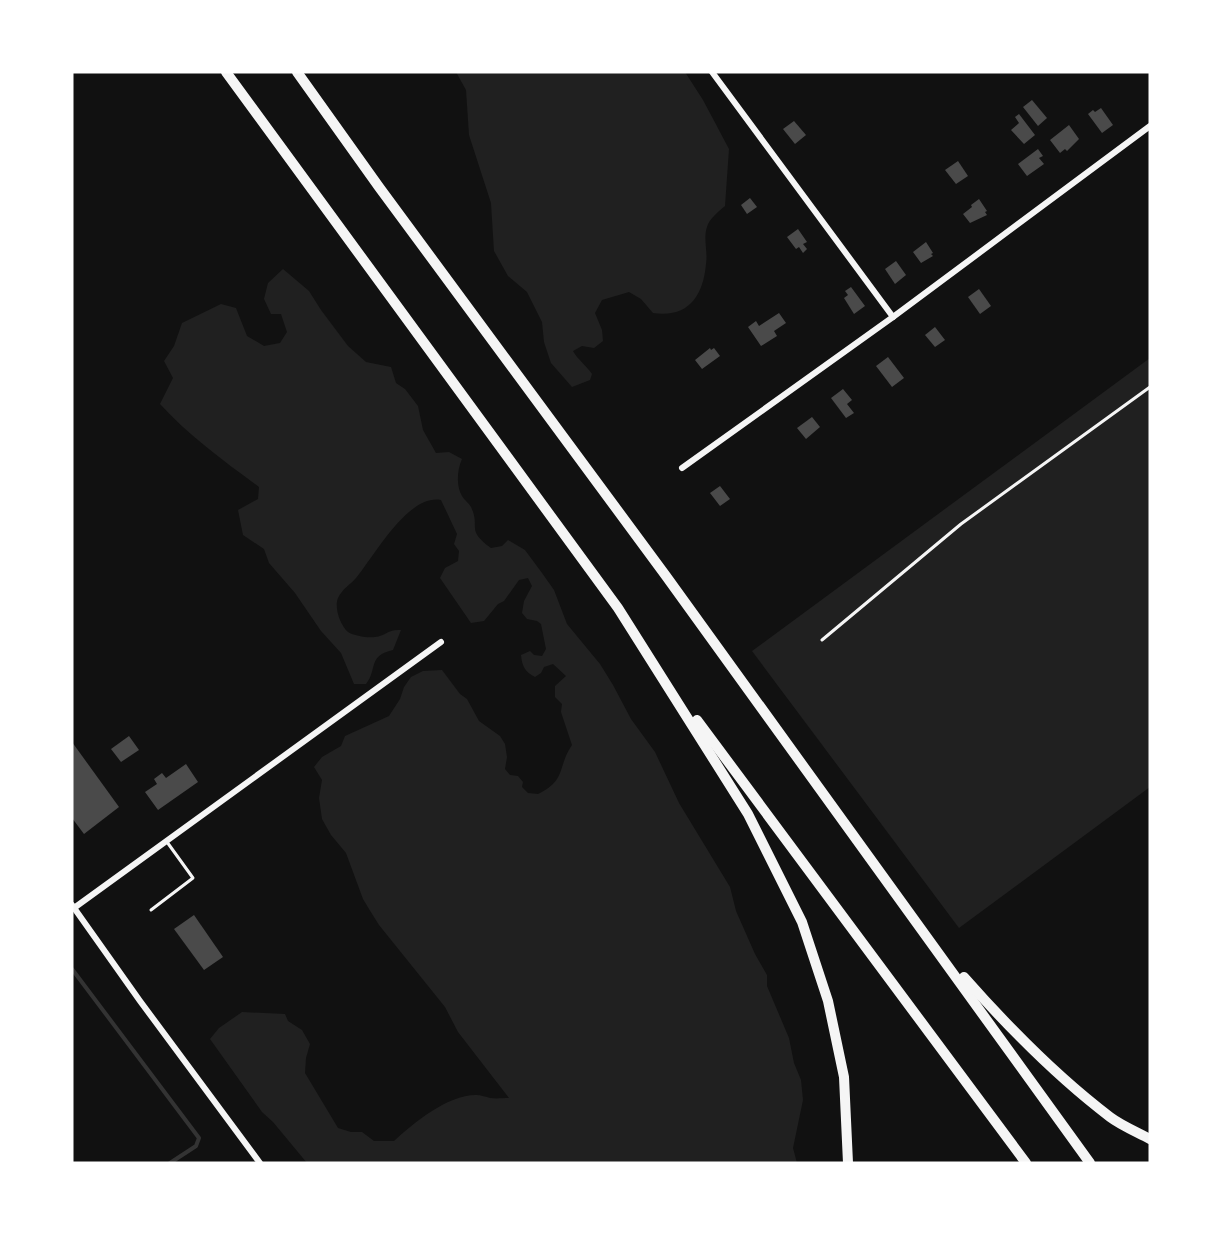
<svg xmlns="http://www.w3.org/2000/svg" width="1222" height="1235" font-family="'DM Sans',sans-serif">
	<rect width="100%" height="100%" fill="#111"/>
	<!-- green -->
	<g fill="#202020">
		<path d="M456,72H685L703,100L729,149L725,206C719,211 709,219 707,227C703,238 708,252 706,264C703,297 688,318 653,313L641,299L629,292L602,300L595,313L602,330L603,341L594,348L582,346L573,351C578,360 586,365 592,374L590,380L572,387L551,363L544,342L542,322L527,292L508,276L494,251L491,203L469,135L466,90Z"/>
		<path d="M283,269L309,291L321,310L348,346L366,362L391,367L396,383L405,389L418,406L423,430L436,453L449,452L462,459C457,470 456,486 462,496C464,500 469,503 471,507C481,528 465,529 491,548L502,546L508,540L525,550L542,573L554,590L567,624L600,664L613,685L631,719L655,752L679,803L730,887L736,911L755,954L767,975V986L789,1038L794,1063L801,1080L803,1100L793,1148L797,1163H307L273,1122L262,1112L210,1039L219,1028L242,1012L285,1014L288,1021L302,1030L310,1044L306,1058L305,1073L338,1128L351,1132H362L374,1141H394C414,1123 447,1095 476,1095C481,1095 486,1097 490,1098C496,1099 503,1098 509,1098L458,1032L445,1007L379,925L369,909L363,899L346,853L331,835L322,819L319,798L322,780L314,767L322,757L341,746L345,736L389,716L400,699L404,687L411,677L423,671L442,670L460,694L467,699L479,721L500,736L505,744L507,757L505,769L510,775L518,776L523,782L522,787L528,793L538,794C567,780 557,767 572,745L561,712L562,704L555,697V686L566,676L553,664L544,667L541,673L535,677C525,672 522,666 521,655L530,651L534,655L542,656L546,649L541,624L537,621L527,619L522,613L524,601L532,586L528,578L519,580L504,601L498,604L484,621L471,623L440,578L445,568L458,561L459,551L454,544L457,534L441,500C408,494 375,555 356,578C350,585 343,588 338,598C334,607 340,625 348,632C354,636 368,638 375,637C386,636 387,629 401,630L393,650C367,656 378,669 366,684H354L341,653L321,631L295,593L269,563L264,549L243,535L238,510L258,499L259,487C224,461 189,436 160,404L173,378L164,361L174,346L182,323L221,304L236,308L247,336L264,346L280,343L287,332L281,314H271L264,299L268,283Z"/>
		<polygon points="1150,358 1150,787 959,928 752,651"/>
	</g>
	<g fill="none" stroke-linecap="round" stroke-linejoin="round">
		<!-- stream -->
		<polyline stroke="#333" stroke-width="4" points="72,969 199,1138 196,1146 170,1163"/>
	</g>
	<!-- building -->
	<g fill="#4a4a4a">
		<polygon points="1032,100 1047,118 1038,126 1023,107"/>
		<polygon points="1101,108 1113,125 1102,133 1088,114 1093,110 1095,112"/>
		<polygon points="1019,114 1035,135 1024,144 1011,130 1019,123 1015,117"/>
		<polygon points="794,121 806,135 795,144 783,129"/>
		<polygon points="1069,125 1079,139 1067,151 1065,149 1060,153 1050,140"/>
		<polygon points="1038,149 1043,156 1039,158 1044,164 1027,176 1018,164"/>
		<polygon points="958,161 968,176 956,184 945,170"/>
		<polygon points="750,198 757,207 747,214 741,205"/>
		<polygon points="979,199 987,211 985,212 987,215 970,223 963,214 972,207 971,205"/>
		<polygon points="798,229 807,242 803,244 807,249 803,253 799,247 796,249 787,237"/>
		<polygon points="926,242 933,253 931,254 933,256 921,263 913,252"/>
		<polygon points="896,261 906,275 895,284 885,269"/>
		<polygon points="851,287 865,306 854,314 844,298 848,295 845,291"/>
		<polygon points="979,289 991,306 980,314 968,297"/>
		<polygon points="779,313 786,323 774,331 777,336 761,346 748,327 756,321 759,326"/>
		<polygon points="935,327 945,340 935,347 925,335"/>
		<polygon points="710,348 711,350 714,348 720,356 702,369 695,360"/>
		<polygon points="888,357 904,378 892,387 876,366"/>
		<polygon points="843,389 852,400 847,404 854,413 846,418 831,398"/>
		<polygon points="812,417 820,427 806,439 797,428"/>
		<polygon points="720,486 730,499 720,506 710,493"/>
		<polygon points="129,736 139,750 121,762 111,749"/>
		<polygon points="72,742 119,807 84,834 72,818"/>
		<polygon points="186,764 198,782 158,810 145,792 157,784 154,779 162,773 166,778"/>
		<polygon points="194,915 223,957 204,970 174,929"/>
	</g>
	<g fill="none" stroke-linecap="round" stroke-linejoin="round">
		<!-- service -->
		<g stroke="#f5f5f5" stroke-width="3">
			<polyline points="822,640 961,524 1150,387"/>
			<polyline points="151,910 193,878 167,842"/>
		</g>
		<!-- minor -->
		<g stroke="#f5f5f5" stroke-width="6">
			<polyline points="712,72 893,317"/>
			<polyline points="682,468 893,317 1150,126"/>
			<polyline points="72,905 140,1001 260,1163"/>
			<polyline points="74,908 441,642"/>
		</g>
		<!-- motorway -->
		<g stroke="#f5f5f5" stroke-width="10">
			<polyline points="226,72 618,608 748,814 802,922 828,1001 844,1077 848,1163"/>
			<polyline points="297,72 379,187 666,576 1090,1163"/>
			<polyline points="697,720 1026,1163"/>
			<path d="M964,977C1009,1028 1056,1076 1110,1117C1122,1126 1137,1132 1150,1139"/>
		</g>
	</g>
	<!-- border -->
	<rect width="1222" height="1235" fill="none" stroke="#ffffff" stroke-width="147"/>
</svg>
